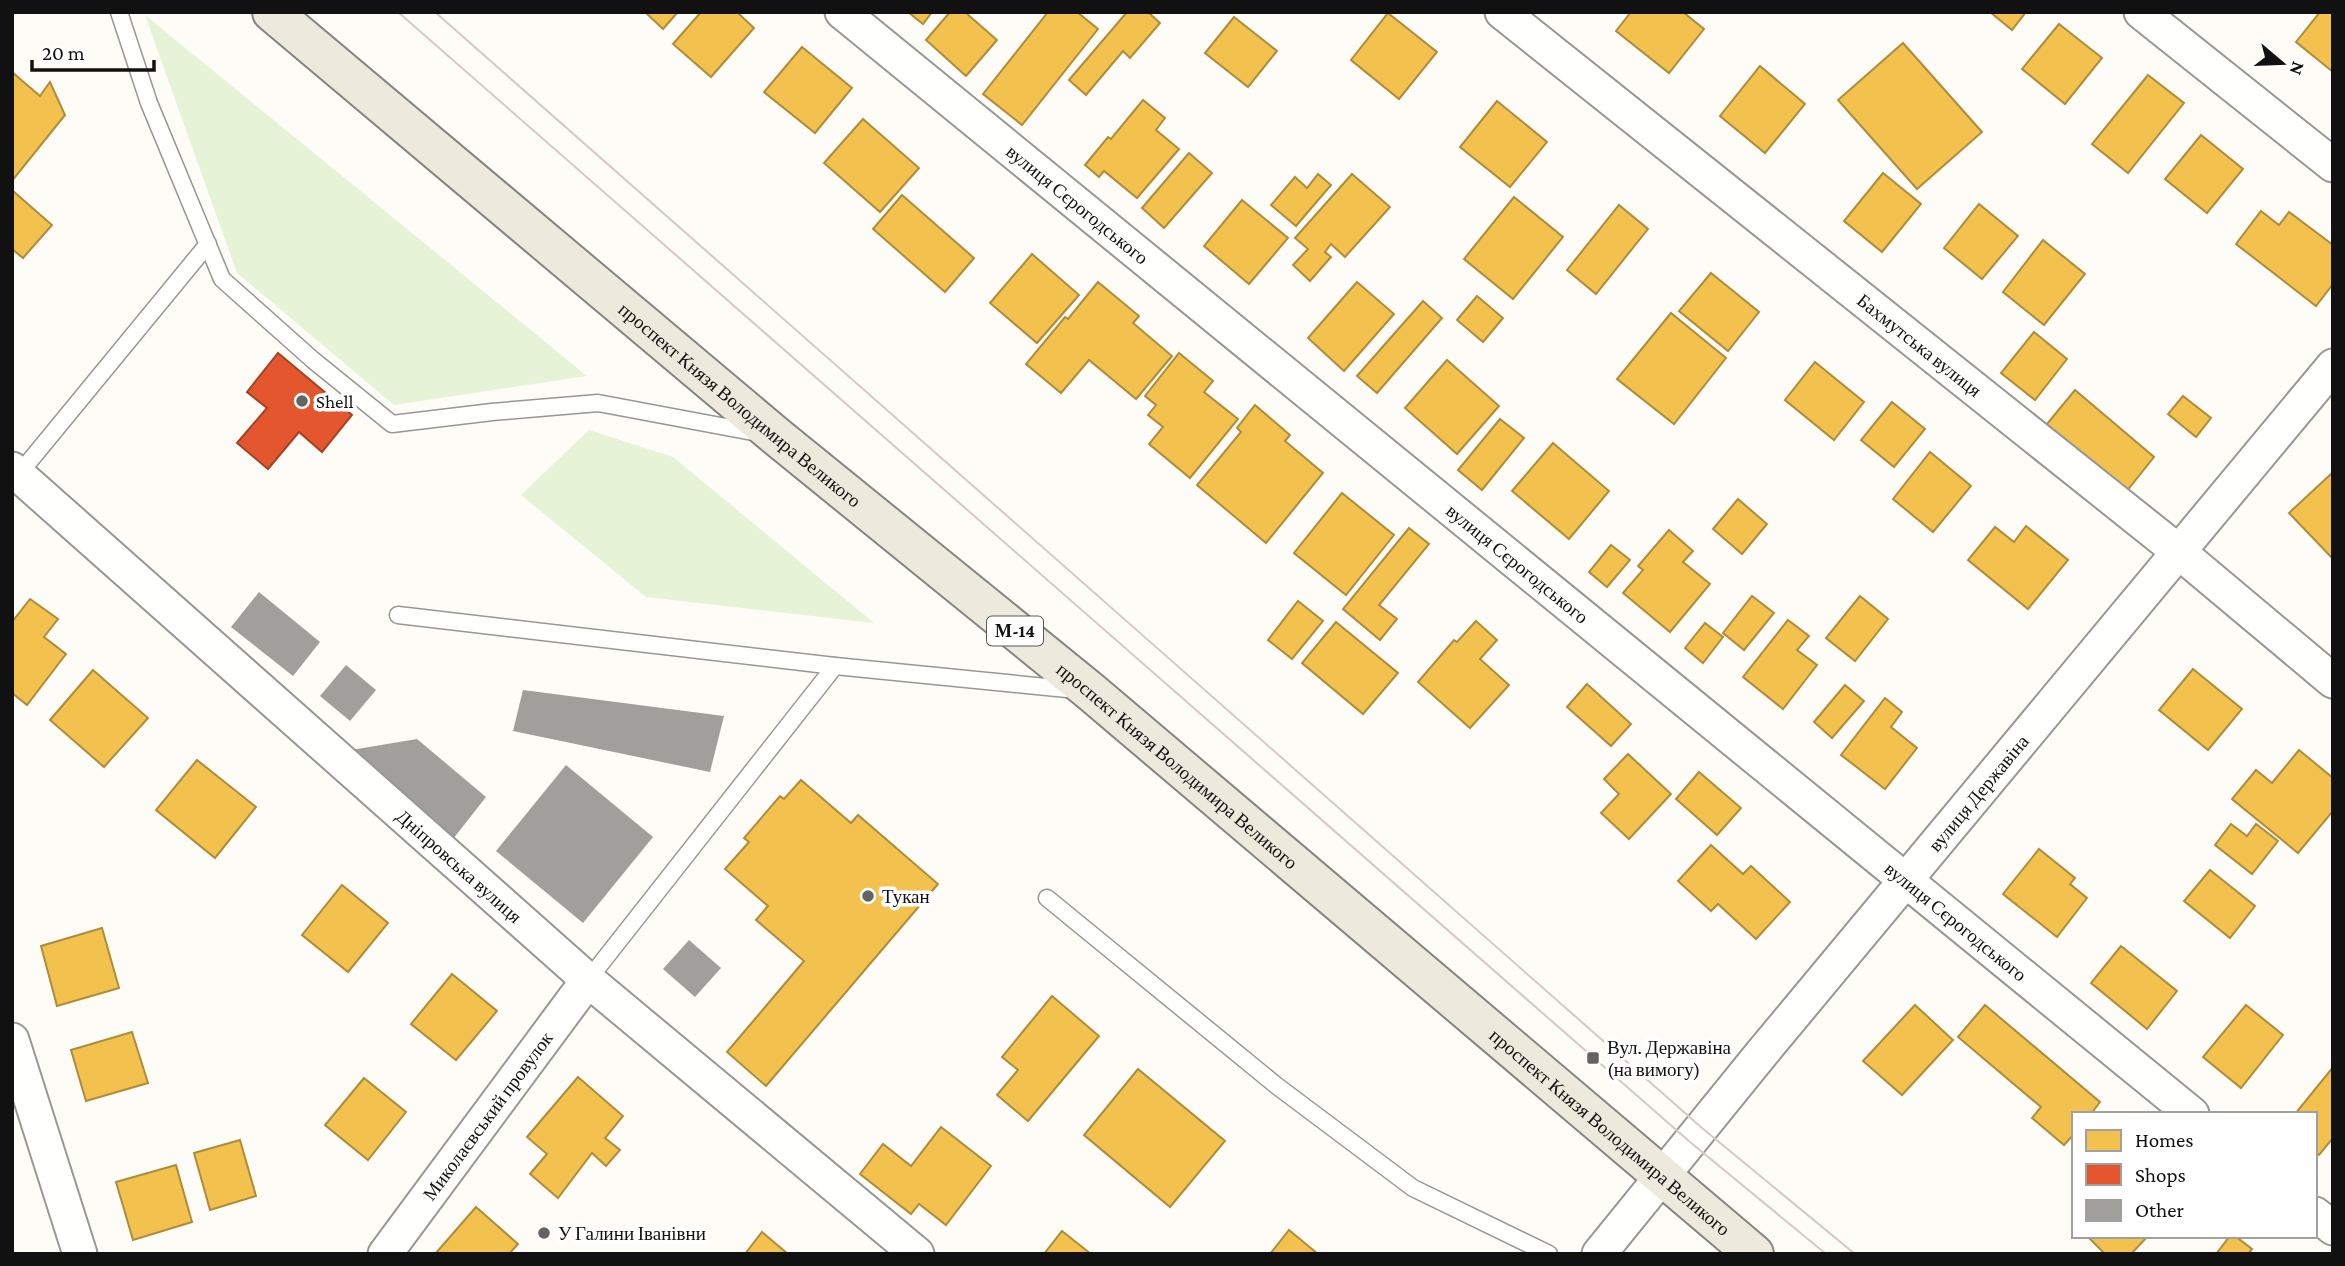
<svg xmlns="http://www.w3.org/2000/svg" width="2345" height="1266" font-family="'Crimson Pro',serif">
	<rect width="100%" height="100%" fill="#fdfcf7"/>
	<!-- grass -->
	<g fill="#e7f3d7">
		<polygon points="145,15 587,376 394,405 237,273"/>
		<polygon points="589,430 673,457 874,623 646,597 521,495"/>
	</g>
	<!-- homes -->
	<g fill="#f2c14e" stroke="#ae8c3c" stroke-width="2">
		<polygon points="645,12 678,12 663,29"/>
		<polygon points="701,12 737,12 754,28 711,77 673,44"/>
		<polygon points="908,12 932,12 923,24"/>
		<polygon points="950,12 965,12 997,40 966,76 926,40"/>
		<polygon points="1048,12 1077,12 1098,29 1022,125 983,94"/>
		<polygon points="1127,12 1148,12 1160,23 1130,58 1123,51 1086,95 1069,80"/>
		<polygon points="1631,12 1683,12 1704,29 1669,73 1616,31"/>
		<polygon points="1990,12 2026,12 2012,30"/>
		<polygon points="2320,12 2333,12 2333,72 2296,42"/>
		<polygon points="1388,13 1437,52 1399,99 1351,60"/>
		<polygon points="1234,17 1277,51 1248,87 1205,53"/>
		<polygon points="2059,24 2102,58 2065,104 2022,69"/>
		<polygon points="1903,43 1982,132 1917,189 1838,100"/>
		<polygon points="802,47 852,88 815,133 764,92"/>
		<polygon points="1760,66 1805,104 1765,153 1720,116"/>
		<polygon points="12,72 40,96 50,82 65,115 12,181"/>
		<polygon points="2148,75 2184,103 2128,173 2092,144"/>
		<polygon points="1143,100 1165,118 1156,130 1179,149 1137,198 1104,171 1099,177 1085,165 1108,137 1111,139"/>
		<polygon points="1497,101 1547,142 1510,187 1460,147"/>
		<polygon points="863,119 919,168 880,212 824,163"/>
		<polygon points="2201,135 2243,169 2207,213 2165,179"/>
		<polygon points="1189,153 1212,173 1164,228 1142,208"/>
		<polygon points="1883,173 1921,204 1882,252 1844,221"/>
		<polygon points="1318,174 1331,185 1296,226 1271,205 1295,177 1307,188"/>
		<polygon points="1352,174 1390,207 1345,257 1331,244 1325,252 1331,257 1310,281 1293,265 1308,249 1295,238"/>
		<polygon points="13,191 52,225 23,258 12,249"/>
		<polygon points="902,195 974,258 945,292 873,229"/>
		<polygon points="1514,197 1563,237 1513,299 1464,259"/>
		<polygon points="1242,200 1288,238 1249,284 1204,246"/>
		<polygon points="1979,204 2018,236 1982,279 1944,248"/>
		<polygon points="1619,205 1648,229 1596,294 1567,270"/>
		<polygon points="2261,211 2279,225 2289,212 2333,245 2333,284 2316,306 2236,244"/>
		<polygon points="2043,240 2085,274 2044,325 2003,292"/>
		<polygon points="1032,254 1079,295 1037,343 990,303"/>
		<polygon points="1711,273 1759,312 1728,351 1679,311"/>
		<polygon points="1098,282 1139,316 1133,323 1172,356 1136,399 1089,360 1061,393 1026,364 1065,317 1068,319"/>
		<polygon points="1357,282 1394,314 1344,371 1308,338"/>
		<polygon points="1477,296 1503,318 1483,342 1457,320"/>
		<polygon points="1423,301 1442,318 1377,393 1357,376"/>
		<polygon points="1671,313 1726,358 1674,424 1617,379"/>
		<polygon points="2034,332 2067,359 2035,400 2001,373"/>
		<polygon points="1179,353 1213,381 1204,392 1238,419 1190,478 1149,444 1163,427 1148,415 1156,405 1145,396"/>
		<polygon points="1447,360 1499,406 1457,454 1405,408"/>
		<polygon points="1815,362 1864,402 1834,440 1785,400"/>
		<polygon points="2075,390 2154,457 2126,492 2046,425"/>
		<polygon points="2183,396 2211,418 2196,437 2168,414"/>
		<polygon points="1892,402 1925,429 1894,467 1861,440"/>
		<polygon points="1255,405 1290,435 1285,441 1323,473 1266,543 1197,485 1241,432 1237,428"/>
		<polygon points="1500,419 1524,438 1482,490 1458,470"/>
		<polygon points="1553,443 1609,491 1569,539 1512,491"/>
		<polygon points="1930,452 1971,486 1933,532 1893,499"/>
		<polygon points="2333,472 2333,559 2289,513"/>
		<polygon points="1342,493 1394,535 1346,595 1294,553"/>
		<polygon points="1738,499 1767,524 1742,554 1713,529"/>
		<polygon points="2026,526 2068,560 2028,609 1968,560 1995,527 2014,542"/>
		<polygon points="1409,528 1429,544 1379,605 1397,619 1380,640 1343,609"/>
		<polygon points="1669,530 1693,551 1683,562 1710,584 1670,632 1623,593 1643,570 1638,566"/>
		<polygon points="1611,545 1630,560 1607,587 1589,572"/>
		<polygon points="1752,596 1774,613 1744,650 1723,633"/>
		<polygon points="1860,596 1888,619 1855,661 1826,638"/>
		<polygon points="30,599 58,619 44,637 66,654 27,705 12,693 12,622"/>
		<polygon points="1298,601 1323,621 1292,659 1268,640"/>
		<polygon points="1788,620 1809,636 1797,650 1817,665 1783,709 1743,677"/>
		<polygon points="1476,621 1497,640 1480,659 1509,685 1470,728 1418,682 1454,640 1457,642"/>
		<polygon points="1336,622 1398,673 1363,714 1302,663"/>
		<polygon points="1705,623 1723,637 1703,663 1685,648"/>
		<polygon points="2193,669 2242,709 2208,750 2159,710"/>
		<polygon points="93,670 148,718 104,767 50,720"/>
		<polygon points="1587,684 1631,724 1611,746 1567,707"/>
		<polygon points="1845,685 1864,701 1832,738 1814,722"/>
		<polygon points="1885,698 1902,712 1891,727 1917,748 1885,789 1841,755"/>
		<polygon points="2299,750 2333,778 2333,811 2298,853 2232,799 2256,770 2272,783"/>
		<polygon points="1628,754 1671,794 1629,839 1601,813 1619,794 1604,779"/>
		<polygon points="197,760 256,807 215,858 156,810"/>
		<polygon points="1699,772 1741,808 1717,835 1676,799"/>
		<polygon points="801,780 851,823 858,815 938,884 766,1086 727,1052 804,961 756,920 768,906 725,869 749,842 744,838 780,796 784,799"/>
		<polygon points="2231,824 2247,836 2256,824 2278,841 2252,874 2215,845"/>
		<polygon points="1711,845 1743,874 1751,866 1790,902 1756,939 1718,904 1711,911 1678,881"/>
		<polygon points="2039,849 2075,878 2070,884 2087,898 2057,937 2003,894"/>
		<polygon points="2210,870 2255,906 2230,938 2184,901"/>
		<polygon points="342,885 388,923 348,972 302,935"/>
		<polygon points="102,928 119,988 57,1006 41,946"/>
		<polygon points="2121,946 2177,991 2147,1029 2091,983"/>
		<polygon points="452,974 497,1011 456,1060 411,1024"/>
		<polygon points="1052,996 1099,1036 1028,1121 997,1095 1018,1070 1002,1057"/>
		<polygon points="1915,1005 1953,1040 1902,1095 1863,1061"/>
		<polygon points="1985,1005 2100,1102 2091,1114 2074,1114 2074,1134 2064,1145 2032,1118 2041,1107 1958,1037"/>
		<polygon points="2246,1005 2283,1035 2241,1088 2203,1057"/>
		<polygon points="132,1032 148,1083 86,1101 71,1050"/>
		<polygon points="2333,1067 2333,1138 2319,1155 2315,1152 2315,1114 2295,1114"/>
		<polygon points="1138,1069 1225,1141 1170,1207 1084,1135"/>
		<polygon points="578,1077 623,1116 605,1138 620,1150 606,1166 592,1153 558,1198 530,1174 547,1154 527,1137"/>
		<polygon points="364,1078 406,1112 368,1160 325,1125"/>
		<polygon points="941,1127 991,1166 946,1225 919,1204 911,1214 860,1174 883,1144 911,1166"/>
		<polygon points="240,1140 256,1196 210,1210 194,1153"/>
		<polygon points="176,1165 192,1222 133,1240 116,1182"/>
		<polygon points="476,1207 518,1244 509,1254 435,1254"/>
		<polygon points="1289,1230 1318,1254 1270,1254"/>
		<polygon points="1062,1231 1091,1254 1044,1254"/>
		<polygon points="762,1232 788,1254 745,1254"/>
		<polygon points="2087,1236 2148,1236 2131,1254 2105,1254"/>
		<polygon points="2230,1236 2235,1236 2252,1249 2248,1254 2216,1254"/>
	</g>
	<!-- shops -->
	<polygon fill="#e4572e" stroke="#a54225" stroke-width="2" points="278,353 352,415 322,452 299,432 268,469 237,443 267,408 247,392"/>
	<!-- building -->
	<g fill="#a19f9c">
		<polygon points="259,592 320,642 293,676 231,627"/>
		<polygon points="346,665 376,690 350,721 320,696"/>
		<polygon points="523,690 724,716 710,772 513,731"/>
		<polygon points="417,739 486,797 453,839 345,751"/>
		<polygon points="566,765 653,837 583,923 496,851"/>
		<polygon points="689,940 721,968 695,997 663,969"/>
	</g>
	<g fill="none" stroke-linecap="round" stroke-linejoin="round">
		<!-- lane casing -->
		<g stroke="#979795" stroke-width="19">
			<g id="lane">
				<polyline points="119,12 149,103 222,279 313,360 392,424 492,412 598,403 758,433"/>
				<polyline points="19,474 208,244"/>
				<polyline points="398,615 835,666 1077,690"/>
				<polyline points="1047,898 1277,1086 1413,1188 1549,1254"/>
				<polyline points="588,980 835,666"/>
			</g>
		</g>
		<!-- street casing -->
		<g stroke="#979795" stroke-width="37">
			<g id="street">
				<path id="s1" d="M842,12L2192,1114"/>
				<path id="s2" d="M1502,12L2179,552L2333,681"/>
				<polyline points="2141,12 2333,165"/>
				<path id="s3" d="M12,469L588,980L917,1254"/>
				<polyline points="12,1040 80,1254"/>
				<polyline points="2315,1214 2333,1228"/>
				<path id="s4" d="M385,1254L588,980"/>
				<path id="s5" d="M1599,1254L1762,1053L2333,366"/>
			</g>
		</g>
		<!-- primary casing -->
		<g stroke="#858482" stroke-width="42">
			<g id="primary">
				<path id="s6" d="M272,12L776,436L1090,691L1754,1254"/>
			</g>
		</g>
		<!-- lane -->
		<use href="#lane" stroke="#fffffe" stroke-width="16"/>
		<!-- street -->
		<use href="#street" stroke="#fffffe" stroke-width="33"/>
		<!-- primary -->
		<use href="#primary" stroke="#ede9dc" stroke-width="38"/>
		<!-- tram -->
		<g stroke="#d9c6c7" stroke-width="2">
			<polyline points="398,12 1690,1142 1826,1254"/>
			<polyline points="435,12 1702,1128 1855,1254"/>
		</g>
	</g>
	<!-- markers -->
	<g fill="#646362" stroke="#fff" stroke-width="2.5">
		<circle cx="302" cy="401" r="7"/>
		<circle cx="868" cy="896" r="7"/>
		<rect x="1586" y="1051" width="14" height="14" rx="3.5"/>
		<circle cx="544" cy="1233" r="7"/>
	</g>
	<g text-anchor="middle" stroke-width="7" stroke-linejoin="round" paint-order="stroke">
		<!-- shield labels -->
		<rect fill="#fff" stroke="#585858" stroke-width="2" x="987" y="616.5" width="56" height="29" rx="5"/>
		<g font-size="18" font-weight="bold" fill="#111">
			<text x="1015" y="637">М-14</text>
		</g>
		<!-- street labels -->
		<g font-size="19" fill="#111" stroke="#fff">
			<text dy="7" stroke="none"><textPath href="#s1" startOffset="304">вулиця Сєрогодського</textPath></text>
			<text dy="7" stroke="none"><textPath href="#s2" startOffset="534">Бахмутська вулиця</textPath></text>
			<text dy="7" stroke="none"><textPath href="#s6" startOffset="611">проспект Князя Володимира Великого</textPath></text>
			<text dy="7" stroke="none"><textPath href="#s1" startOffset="872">вулиця Сєрогодського</textPath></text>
			<text dy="7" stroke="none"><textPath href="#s6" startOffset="1178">проспект Князя Володимира Великого</textPath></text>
			<text dy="7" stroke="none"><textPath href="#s5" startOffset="597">вулиця Державіна</textPath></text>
			<text dy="7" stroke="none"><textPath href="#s3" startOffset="598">Дніпровська вулиця</textPath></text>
			<text dy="7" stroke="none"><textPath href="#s1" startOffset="1438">вулиця Сєрогодського</textPath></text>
			<text dy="7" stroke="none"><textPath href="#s4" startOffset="172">Миколаєвський провулок</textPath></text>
			<text dy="7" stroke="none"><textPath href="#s6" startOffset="1745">проспект Князя Володимира Великого</textPath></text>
		</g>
		<!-- poi labels -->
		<g font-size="19" fill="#111" stroke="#fff" text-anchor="start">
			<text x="316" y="408">Shell</text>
			<text x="882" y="903">Тукан</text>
			<text x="1607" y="1054">Вул. Державіна<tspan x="1607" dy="22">(на вимогу)</tspan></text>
			<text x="558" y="1240">У Галини Іванівни</text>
		</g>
	</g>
	<!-- border -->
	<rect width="2345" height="1266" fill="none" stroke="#111111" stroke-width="28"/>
	<!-- legend -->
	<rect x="2072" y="1112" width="245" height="126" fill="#ffffff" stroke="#a0a0a0" stroke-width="2"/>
	<rect x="2086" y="1130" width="35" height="21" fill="#f2c14e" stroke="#a0a0a0" stroke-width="2"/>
	<text x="2135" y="1147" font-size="21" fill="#111111">Homes</text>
	<rect x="2086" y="1164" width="35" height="21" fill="#e4572e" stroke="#a0a0a0" stroke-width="2"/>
	<text x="2135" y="1182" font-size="21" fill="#111111">Shops</text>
	<rect x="2086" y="1200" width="35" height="21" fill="#a19f9c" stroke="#a0a0a0" stroke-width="2"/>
	<text x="2135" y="1217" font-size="21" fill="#111111">Other</text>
	<!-- north arrow -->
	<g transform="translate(2282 63) rotate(109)" stroke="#ffffff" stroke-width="5" paint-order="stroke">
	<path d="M0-5L12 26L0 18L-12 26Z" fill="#111111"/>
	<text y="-10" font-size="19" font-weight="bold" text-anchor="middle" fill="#111111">N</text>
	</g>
	<!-- scale -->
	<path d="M32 60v10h122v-10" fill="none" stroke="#111111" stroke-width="3.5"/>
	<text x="42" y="60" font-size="21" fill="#111111" stroke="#ffffff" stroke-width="5" paint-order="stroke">20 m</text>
</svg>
